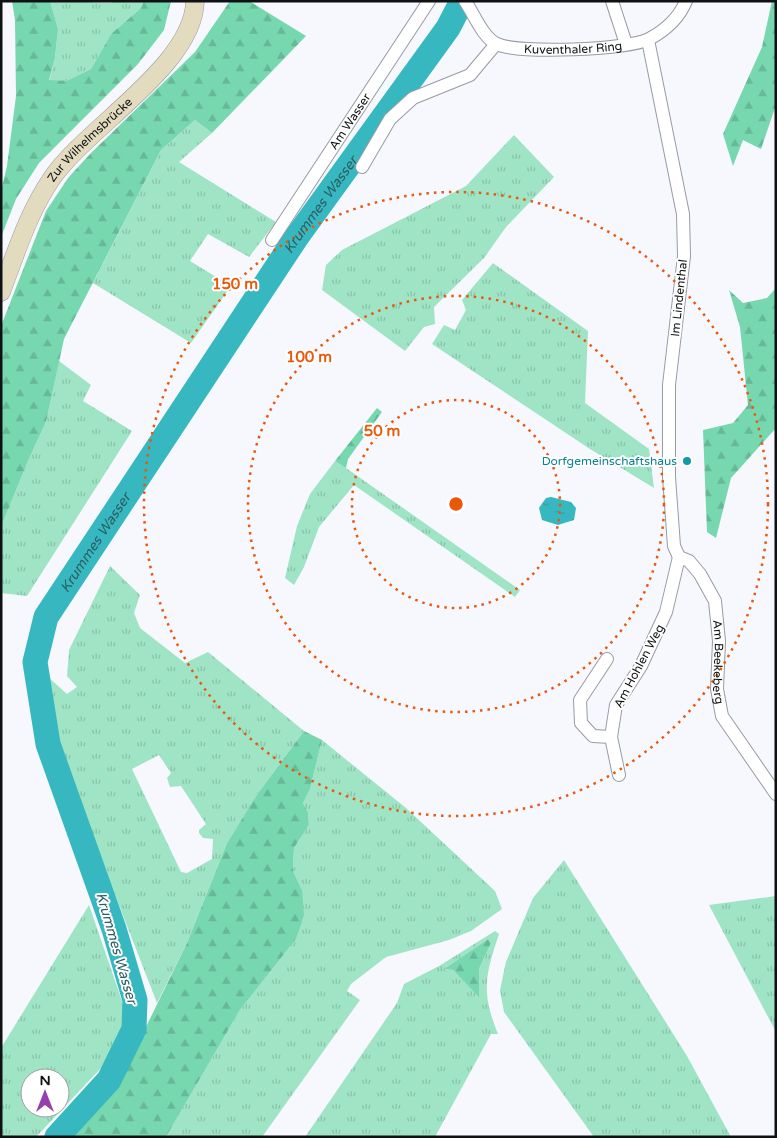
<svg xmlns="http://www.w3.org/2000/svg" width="777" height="1138" font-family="'Varela Round',sans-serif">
	<defs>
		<pattern id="grass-tufts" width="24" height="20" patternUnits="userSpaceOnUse" patternTransform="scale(1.25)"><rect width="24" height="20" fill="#9fe4c5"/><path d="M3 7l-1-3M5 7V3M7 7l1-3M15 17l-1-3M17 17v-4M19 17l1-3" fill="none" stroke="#88c3a8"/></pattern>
		<pattern id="forest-firs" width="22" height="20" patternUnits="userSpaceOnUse" patternTransform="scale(1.25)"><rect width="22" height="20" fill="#77d7af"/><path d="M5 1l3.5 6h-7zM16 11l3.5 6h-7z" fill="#66b896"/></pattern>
		<pattern id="water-ripples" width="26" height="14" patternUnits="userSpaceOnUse" patternTransform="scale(1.25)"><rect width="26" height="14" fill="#37b8c0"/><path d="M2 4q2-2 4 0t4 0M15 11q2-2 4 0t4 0" fill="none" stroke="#309da4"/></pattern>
	</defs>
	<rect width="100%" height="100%" fill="#f6f8fe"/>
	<!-- grass -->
	<g fill="url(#grass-tufts)" fill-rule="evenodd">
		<polygon points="50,1 111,3 113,1 144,1 141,8 111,34 91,69 66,81 49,81 55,58 58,29"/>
		<polygon points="195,120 212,133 179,162 276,222 249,257 208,234 190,261 231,286 191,343 93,283 161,150"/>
		<polygon points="514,135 554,177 506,227 484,258 434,307 435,324 424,327 405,351 322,290 326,265 342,250 466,186"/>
		<polygon points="493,263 588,331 585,403 649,449 654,488 590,449 432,344 444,325 455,330 466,310 462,300"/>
		<polygon points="59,361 91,385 83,401 132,431 27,596 1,593 1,527 28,461 46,422"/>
		<polygon points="335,461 346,468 520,590 515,597 354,485 319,527 304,567 294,585 285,578 297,526 310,494"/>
		<path d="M110,566L140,595L134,613L140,628L185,663L208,652L304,731L256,796L227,843L187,943L157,1003L68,774L47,693L48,677L67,694L77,687L67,676L69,650ZM159,755L171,773L167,778L170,787L181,786L206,824L199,830V833L203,838L213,839L212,859L187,873L181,872L132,769Z"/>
		<polygon points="322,740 406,808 495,891 502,909 471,931 449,940 386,957 351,984 347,991 360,1000 262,1137 166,1137 240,1010 296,939 302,890 293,871 294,848 309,825 308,812 303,803 310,789"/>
		<polygon points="564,860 687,1056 731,1137 594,1137 504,1012 500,990 506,962 533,898"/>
		<polygon points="776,896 776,1032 709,905"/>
		<path d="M89,905L123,1004L125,1027L102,1067L36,1137H1V1048ZM30,1078H60V1108H30Z"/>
		<path d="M495,931L499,934C485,976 481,992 498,1034H491L435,1137H305L397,1003L404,984L439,966ZM488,939L491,943L479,969V996L453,970L444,969Z"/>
	</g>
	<!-- forest -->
	<g fill="url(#forest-firs)">
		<polygon points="12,1 50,1 58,29 55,58 49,80 66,81 91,69 111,34 141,8 144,1 171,1 164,30 138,64 39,163 16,199 1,237 1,191 7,166 16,96 15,20"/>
		<polygon points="230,1 249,1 306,36 212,133 195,120 161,150 64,339 46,422 28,461 1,527 1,326 46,211 68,178 90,154 195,52"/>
		<polygon points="772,1 776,1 776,105 761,149 743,140 733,166 723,134 762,47"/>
		<polygon points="776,288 776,428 731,478 716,538 707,532 703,430 733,423 748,405 740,327 729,290 743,303 767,298"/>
		<polygon points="377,408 382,412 348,459 346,468 335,461"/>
		<polygon points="304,731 322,740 310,789 303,803 308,812 309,825 294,848 293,871 302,890 304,915 296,939 240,1010 166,1137 70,1137 121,1078 187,943 227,843 256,796"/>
		<polygon points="488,939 491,943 479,969 479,997 453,970 444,969"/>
	</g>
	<!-- water -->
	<polygon fill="url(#water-ripples)" points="551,497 571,502 576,508 574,520 558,525 542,520 539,508 546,498"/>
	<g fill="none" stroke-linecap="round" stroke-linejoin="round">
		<!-- river -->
		<path stroke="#37b8c0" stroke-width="25" id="s1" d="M57,1137L109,1080L134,1029L135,1000L114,929L48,744L35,662L46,617L296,238L448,28L462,1"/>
		<!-- street casing -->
		<g stroke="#989ba4" stroke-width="14">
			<g id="street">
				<path id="s2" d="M465,1C474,14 483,38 497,44C519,54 628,50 649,39C666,30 679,18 686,1"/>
				<polyline points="612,1 626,44"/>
				<polyline points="648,40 683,214 684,256 669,385 669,477 674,546 679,557"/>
				<polyline points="362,167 390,119 413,98 470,75 496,44"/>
				<path id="s3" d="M272,240L429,1"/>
				<path id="s4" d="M679,557L689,561L700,574L715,601L719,641L717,689L722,716L776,794"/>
				<polyline points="607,659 580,700 581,723 593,736 611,737"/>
				<polyline points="619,775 611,737 616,705 641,666 666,612 679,557"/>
			</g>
		</g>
		<!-- secondary casing -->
		<g stroke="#989ba4" stroke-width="19">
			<g id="secondary">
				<path id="s5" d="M1,292C16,253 28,213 52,178C87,127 194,65 195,1"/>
			</g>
		</g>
		<!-- street -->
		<use href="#street" stroke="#fff" stroke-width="12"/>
		<!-- secondary -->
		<use href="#secondary" stroke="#e3dbbe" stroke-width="18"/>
	</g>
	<!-- distance rings -->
	<g fill="none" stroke="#e8590c" stroke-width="2.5" stroke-dasharray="2.5 5">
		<circle cx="456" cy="504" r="104"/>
		<circle cx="456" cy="504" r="208"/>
		<circle cx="456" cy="504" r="312"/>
	</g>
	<!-- markers -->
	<circle fill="#0f9aa8" stroke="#fff" stroke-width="2" cx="687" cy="461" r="5"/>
	<g text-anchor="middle" stroke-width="4" stroke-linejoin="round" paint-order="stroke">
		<!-- street labels -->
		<g font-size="12" fill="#101114" stroke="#fff">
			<text dy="4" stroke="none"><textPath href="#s2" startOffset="131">Kuventhaler Ring</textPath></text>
			<text dy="4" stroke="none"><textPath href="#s3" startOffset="142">Am Wasser</textPath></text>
			<text dy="4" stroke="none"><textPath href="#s5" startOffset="179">Zur Wilhelmsbrücke</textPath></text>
			<text transform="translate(679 298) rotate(-84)" y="4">Im Lindenthal</text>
			<text dy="4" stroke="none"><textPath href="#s4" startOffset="120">Am Beekeberg</textPath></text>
			<text transform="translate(639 666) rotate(-62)" y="4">Am Hohlen Weg</text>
		</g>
		<!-- culture labels -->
		<g font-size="12" fill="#0d838f" stroke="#fff" text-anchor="end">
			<text x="677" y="465">Dorfgemeinschaftshaus</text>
		</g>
		<!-- water labels -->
		<g font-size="14" font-style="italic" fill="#2b5f62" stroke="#fff">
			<text dy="5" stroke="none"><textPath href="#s1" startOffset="1058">Krummes Wasser</textPath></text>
			<text dy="5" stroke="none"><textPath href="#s1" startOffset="652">Krummes Wasser</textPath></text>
			<text transform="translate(117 948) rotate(74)" y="5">Krummes Wasser</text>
		</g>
	</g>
	<circle cx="456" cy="504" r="8" fill="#e8590c" stroke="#fff" stroke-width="2.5"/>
	<g font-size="15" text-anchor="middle" font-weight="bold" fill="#e8590c" stroke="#fff" stroke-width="4" stroke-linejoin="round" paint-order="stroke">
		<text x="235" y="289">150 m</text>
		<text x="309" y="362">100 m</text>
		<text x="382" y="436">50 m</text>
	</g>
	<!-- border -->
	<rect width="777" height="1138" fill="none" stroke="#101114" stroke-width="5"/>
	<!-- north arrow -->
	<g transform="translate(45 1093)"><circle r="24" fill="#ffffff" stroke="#9fa0a1"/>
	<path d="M0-4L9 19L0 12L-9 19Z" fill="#9640ae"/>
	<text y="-8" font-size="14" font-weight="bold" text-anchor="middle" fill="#101114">N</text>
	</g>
</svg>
